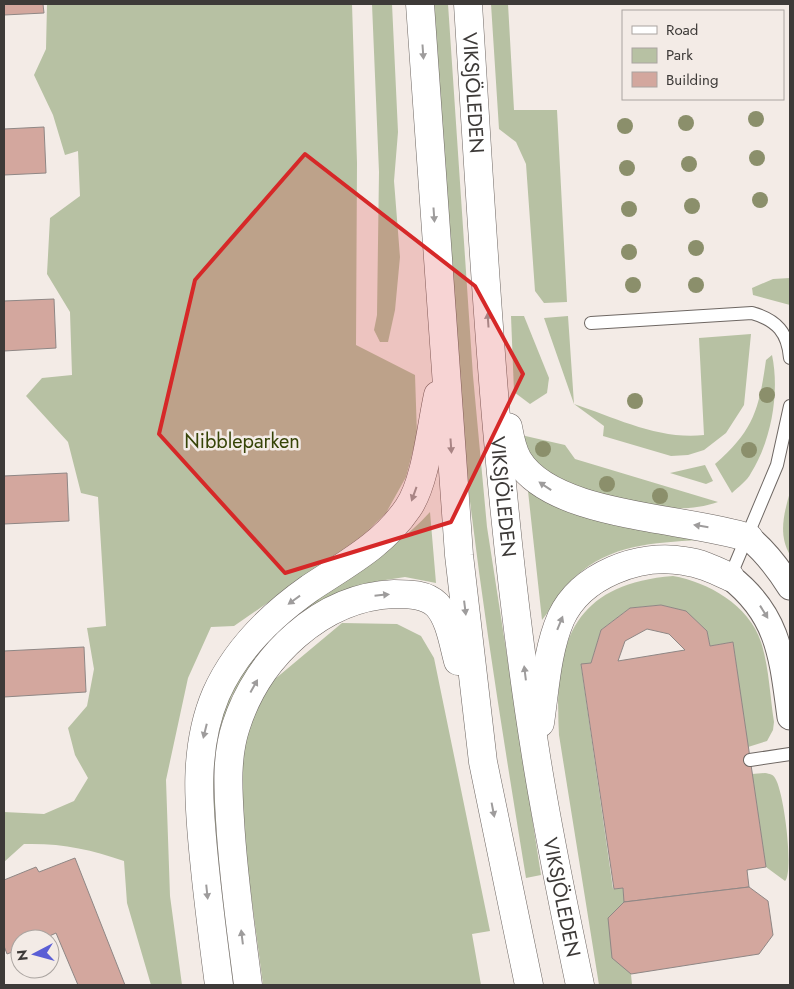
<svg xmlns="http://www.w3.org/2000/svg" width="794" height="989" font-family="Jost,sans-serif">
	<rect width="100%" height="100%" fill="#f3ebe6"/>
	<!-- green -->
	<g fill="#b7c1a3">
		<path d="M47,4H352L357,163L356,345L415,375L417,435L406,477L386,513L357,541L234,626L211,627L188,678L166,780L170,896L182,985H151L127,903L124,861C90,849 61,843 24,844L4,862V812L44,814L74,801L88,778L75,755L68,728L87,706L94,669L87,628L106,626L98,497L81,493L68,442L26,396L42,378L72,375L70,312L47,274L50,218L80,196L78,151L65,155L53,115L34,75L46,49Z"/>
		<polygon points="372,4 392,4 398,132 394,181 400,257 395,310 388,342 380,342 374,330 377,315 379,172"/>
		<path d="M433,4H448L473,376L487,527L541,875L526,878C499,712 472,546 457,379C446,254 441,129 433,4Z"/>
		<polygon points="491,4 508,4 514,110 557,110 567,302 544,303 535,291 526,164 516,142 499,129"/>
		<polygon points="790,278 790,305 753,295 752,288 773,279"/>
		<polygon points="511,316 524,316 549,378 547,393 530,404 514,392"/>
		<path d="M568,316L574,404C616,418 659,440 704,435L699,338L751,334L744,405L726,433L704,450L688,455L671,456L603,436L604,426L574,404L544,318Z"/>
		<path d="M772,355C780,393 771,441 751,473C747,481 738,487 732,493L715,464C754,430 759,409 766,360Z"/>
		<path d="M521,435L565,445L575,459L718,502C676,517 620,502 578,488C570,485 560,483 553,478C537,467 529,453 521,435Z"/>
		<polygon points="705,465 713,481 706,484 670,473"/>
		<path d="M528,491L541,499L561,508L699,540C653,543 611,544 575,577C562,588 553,607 542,620Z"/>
		<path d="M790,492V555C778,535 784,513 790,492Z"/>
		<path d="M430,512L436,583L405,577L379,581L344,590L300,614L273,639L248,670L232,696L221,732L238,985H229C217,892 191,768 233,680C239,667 253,655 262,645C269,637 276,626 284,619C334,582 386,560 430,512Z"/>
		<path d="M673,576C708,582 749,605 761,642C769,667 770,696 774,722L773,730L767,741L748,747L733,642L710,646L707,631L685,611L661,605L630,608L601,630L591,663L581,665L613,889L623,888L632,985H599L559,735C554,645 571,584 673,576Z"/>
		<polygon points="342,623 397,624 421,636 434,658 490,931 472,934 481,985 263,985 244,841 241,745 269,684"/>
		<path d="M765,773C770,774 773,774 775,778C784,791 794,872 785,881L766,867L752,774Z"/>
	</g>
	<!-- building -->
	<g fill="#d3a79e" stroke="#8f8785" fill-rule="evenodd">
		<polygon points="4,4 43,4 44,13 4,15"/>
		<polygon points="44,127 46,173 4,175 4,129"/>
		<polygon points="54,299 56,348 4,351 4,301"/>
		<polygon points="67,473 69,521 4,524 4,476"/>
		<path d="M661,605L686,611L707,631L710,646L733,642L766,867L747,870L749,887L624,902L623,888L614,889L581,664L591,663L601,630L630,608ZM647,629L669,634L685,650L618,661L625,641Z"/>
		<polygon points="84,647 86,692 4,697 4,651"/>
		<polygon points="75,858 125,985 78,985 56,933 43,939 20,939 20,949 7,954 4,946 4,880 36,867 39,872"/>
		<polygon points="749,887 768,901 773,935 759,954 631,974 612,958 608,918 624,902"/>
	</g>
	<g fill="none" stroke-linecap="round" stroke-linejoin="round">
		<!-- lane casing -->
		<g stroke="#6e6763" stroke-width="14">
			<g id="lane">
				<path d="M591,323L752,313C777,320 788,333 790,358"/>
				<polyline points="730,577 777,465 790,406"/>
				<polyline points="750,760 790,754"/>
			</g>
		</g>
		<!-- street casing -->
		<g stroke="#6e6763" stroke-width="27">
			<g id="street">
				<path d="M749,538C766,552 778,568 790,587"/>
				<path d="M730,577C780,616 782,659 790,717"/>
			</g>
		</g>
		<!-- secondary casing -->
		<g stroke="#6e6763" stroke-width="29">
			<g id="secondary">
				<polyline points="420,4 459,555 483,762 529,985"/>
				<path id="s1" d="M468,4C484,255 496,507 536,756C548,832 564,909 580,985"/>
				<path d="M508,427C510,438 512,450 518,460C553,518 687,517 749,538"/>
				<path d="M540,723C545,689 547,650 561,618C581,575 639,553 684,561C701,563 715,570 730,577"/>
				<path d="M219,985C214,947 209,908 205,869C199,810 192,750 216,694C236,649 270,616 310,588C346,564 383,545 408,508C426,482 431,426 438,395"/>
				<path d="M248,985C241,930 233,875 230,820C228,789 226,756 236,726C258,657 321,597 394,594C409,594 426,594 437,605C450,619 453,643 458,661"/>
			</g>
		</g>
		<!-- lane -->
		<use href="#lane" stroke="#fff" stroke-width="12"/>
		<!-- street -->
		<use href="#street" stroke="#fff" stroke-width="25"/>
		<!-- secondary -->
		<use href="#secondary" stroke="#fff" stroke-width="28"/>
	</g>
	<!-- trees -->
	<g fill="#8b8f6b">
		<circle cx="756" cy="119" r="8"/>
		<circle cx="686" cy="123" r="8"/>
		<circle cx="625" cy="126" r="8"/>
		<circle cx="757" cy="158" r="8"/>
		<circle cx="689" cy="164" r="8"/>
		<circle cx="627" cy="168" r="8"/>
		<circle cx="760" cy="200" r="8"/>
		<circle cx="692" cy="206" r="8"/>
		<circle cx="629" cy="209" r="8"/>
		<circle cx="696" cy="248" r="8"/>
		<circle cx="629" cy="252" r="8"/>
		<circle cx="633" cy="285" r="8"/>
		<circle cx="696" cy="285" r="8"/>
		<circle cx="767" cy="395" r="8"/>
		<circle cx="635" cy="401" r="8"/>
		<circle cx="543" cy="449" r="8"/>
		<circle cx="749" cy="450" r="8"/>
		<circle cx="607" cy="484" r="8"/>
		<circle cx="660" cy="496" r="8"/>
	</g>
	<!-- one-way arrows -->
	<defs><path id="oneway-solid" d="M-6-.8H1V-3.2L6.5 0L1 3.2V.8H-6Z" transform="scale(1.25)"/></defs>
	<g fill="#9e9c9c">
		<use href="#oneway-solid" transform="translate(423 52) rotate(86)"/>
		<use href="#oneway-solid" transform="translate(434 215) rotate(86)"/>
		<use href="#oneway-solid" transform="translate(488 320) rotate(-94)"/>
		<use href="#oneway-solid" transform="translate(451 446) rotate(86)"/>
		<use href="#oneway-solid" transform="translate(545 486) rotate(-146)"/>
		<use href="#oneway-solid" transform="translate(414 494) rotate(110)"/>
		<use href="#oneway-solid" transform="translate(701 526) rotate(-171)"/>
		<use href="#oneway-solid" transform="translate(382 595) rotate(-6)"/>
		<use href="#oneway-solid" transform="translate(294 600) rotate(144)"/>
		<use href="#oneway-solid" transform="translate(465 608) rotate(83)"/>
		<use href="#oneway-solid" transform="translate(764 612) rotate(58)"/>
		<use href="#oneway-solid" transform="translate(560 623) rotate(-68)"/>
		<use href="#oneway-solid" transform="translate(525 673) rotate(-97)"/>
		<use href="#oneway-solid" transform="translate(254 686) rotate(-61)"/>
		<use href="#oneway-solid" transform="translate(205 731) rotate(104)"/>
		<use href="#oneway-solid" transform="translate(493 810) rotate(79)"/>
		<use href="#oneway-solid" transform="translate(207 892) rotate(84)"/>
		<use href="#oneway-solid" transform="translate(242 937) rotate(-97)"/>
	</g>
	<!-- marked area -->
	<path fill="#d62828" fill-opacity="0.2" stroke="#d62828" stroke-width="4" stroke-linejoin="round" d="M305,154L475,286L523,374L451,522L285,573L159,434L195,280Z"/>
	<g text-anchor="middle" stroke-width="5" stroke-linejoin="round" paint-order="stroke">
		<!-- street labels -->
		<g font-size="20" fill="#3d3a38" stroke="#f3ebe6">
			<text dy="7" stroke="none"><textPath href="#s1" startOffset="89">VIKSJÖLEDEN</textPath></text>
			<text dy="7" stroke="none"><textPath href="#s1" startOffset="494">VIKSJÖLEDEN</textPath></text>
			<text dy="7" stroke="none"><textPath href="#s1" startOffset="899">VIKSJÖLEDEN</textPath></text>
		</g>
		<!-- park labels -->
		<g font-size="20" fill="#364407" stroke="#f3ebe6">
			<text x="242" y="448">Nibbleparken</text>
		</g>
	</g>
	<!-- border -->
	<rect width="794" height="989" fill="none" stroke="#3d3a38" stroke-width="10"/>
	<!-- legend -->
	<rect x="622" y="10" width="162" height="90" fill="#f3ebe6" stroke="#aaa4a0"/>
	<rect x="632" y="26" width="25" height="8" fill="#ffffff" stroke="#aaa4a0"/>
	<text x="666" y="35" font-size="15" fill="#3d3a38">Road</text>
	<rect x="632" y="48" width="25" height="15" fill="#b7c1a3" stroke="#aaa4a0"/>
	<text x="666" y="60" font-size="15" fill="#3d3a38">Park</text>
	<rect x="632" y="72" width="25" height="15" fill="#d3a79e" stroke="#aaa4a0"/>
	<text x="666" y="85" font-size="15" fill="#3d3a38">Building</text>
	<!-- north arrow -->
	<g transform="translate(35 954) rotate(264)"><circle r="24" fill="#f3ebe6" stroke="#aaa4a0"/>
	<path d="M0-4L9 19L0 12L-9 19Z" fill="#5a5ed5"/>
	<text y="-8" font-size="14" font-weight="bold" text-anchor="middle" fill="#3d3a38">N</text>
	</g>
</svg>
